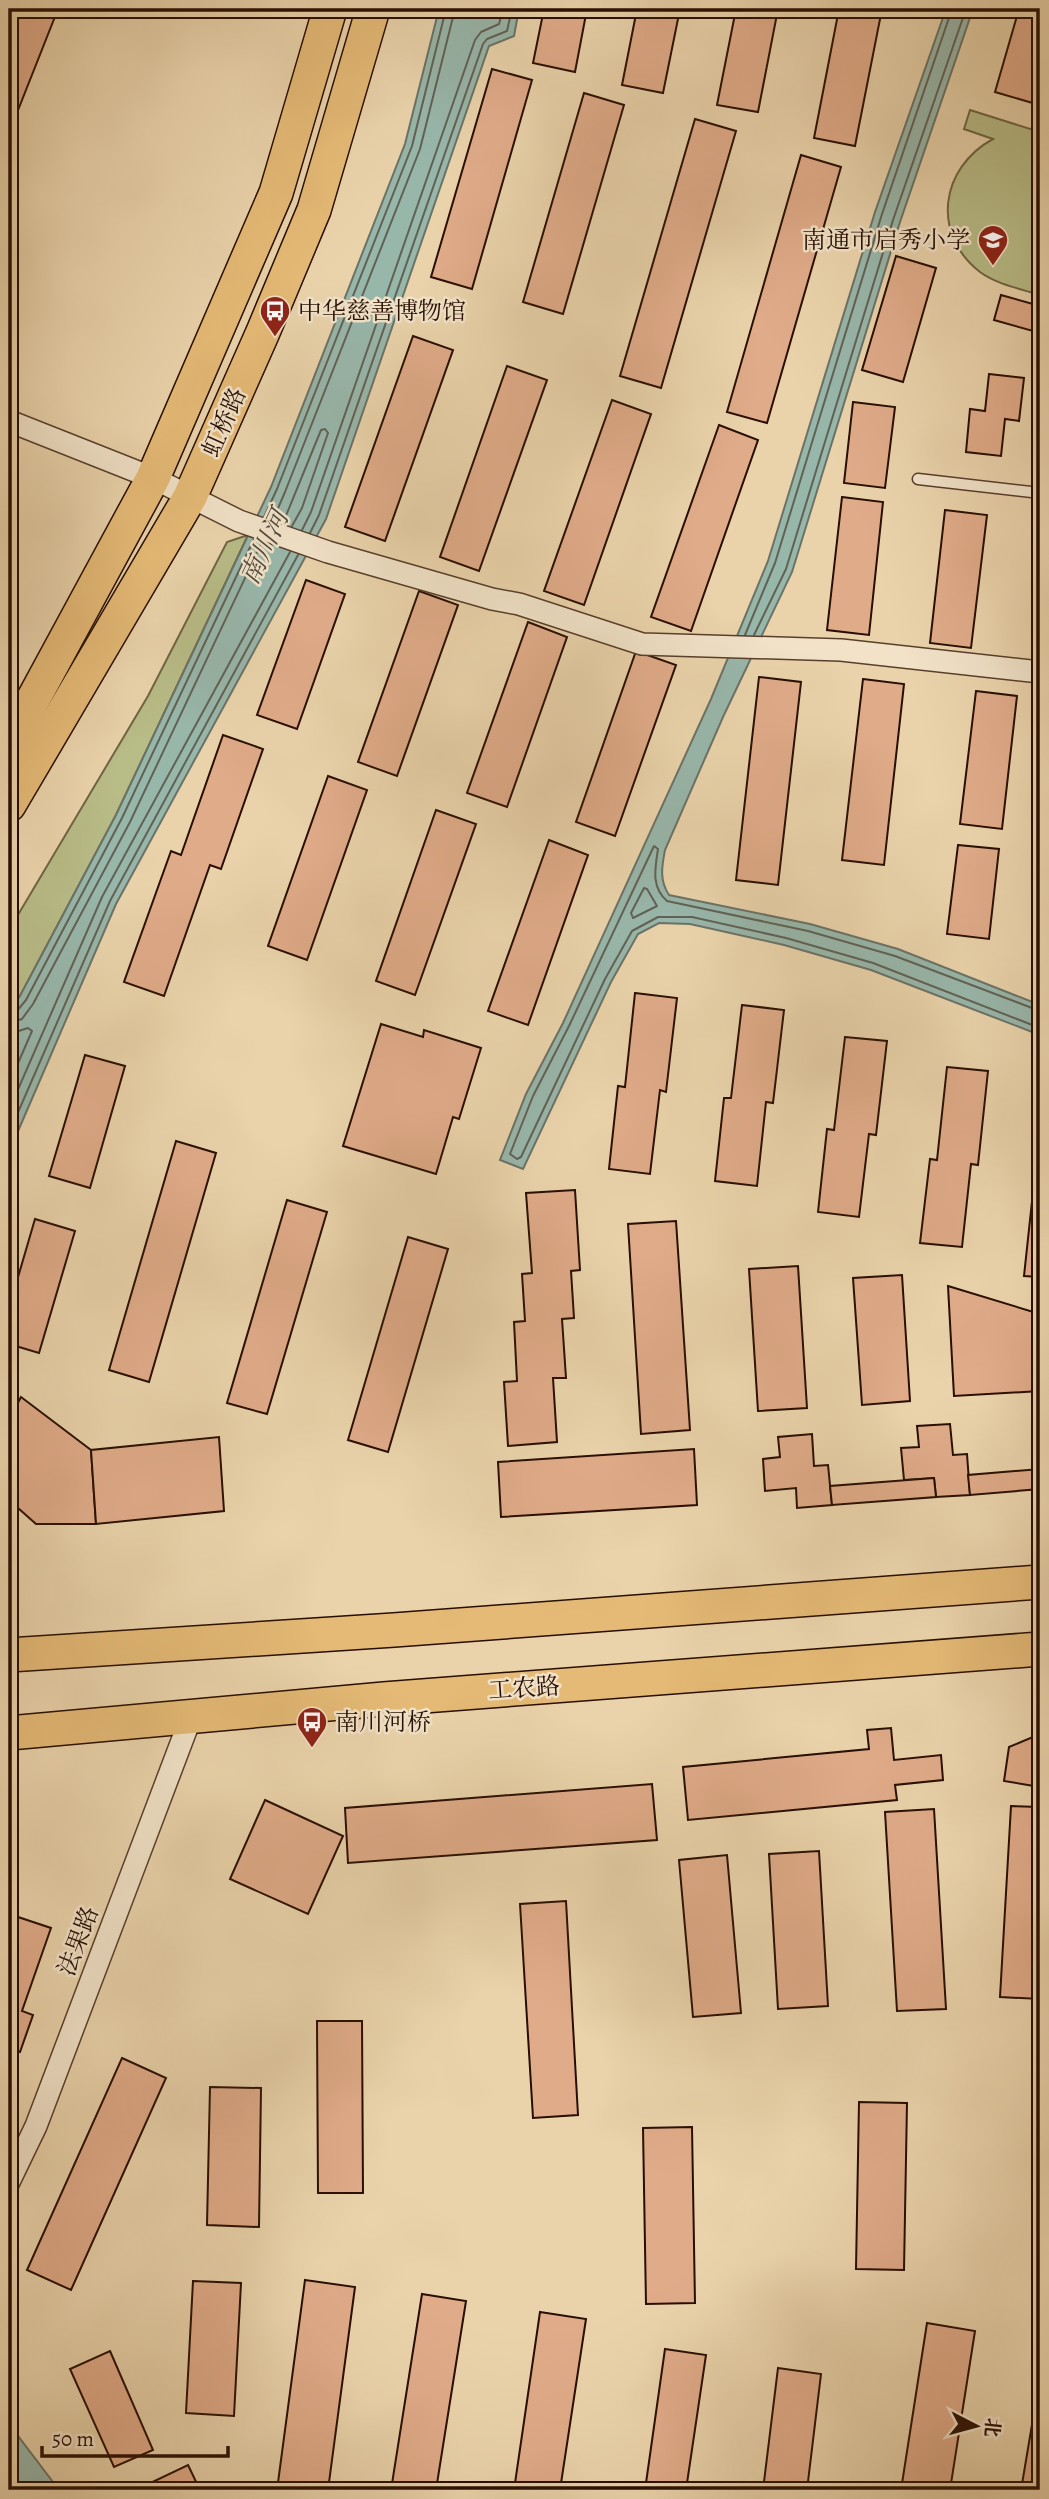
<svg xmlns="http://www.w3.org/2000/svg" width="1049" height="2499" font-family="Alegreya,'Noto Serif SC',serif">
	<rect width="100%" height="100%" fill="#ead3ab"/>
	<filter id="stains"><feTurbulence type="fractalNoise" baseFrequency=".00286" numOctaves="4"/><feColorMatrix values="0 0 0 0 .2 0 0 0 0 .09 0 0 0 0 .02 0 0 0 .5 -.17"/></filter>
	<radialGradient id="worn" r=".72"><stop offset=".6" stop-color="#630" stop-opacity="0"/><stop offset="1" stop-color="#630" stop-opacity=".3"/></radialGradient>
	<!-- green -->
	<g fill="#b8bc87" stroke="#706544" stroke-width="2">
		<path d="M970,110L1040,132V295C1021,289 996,284 980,272C931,234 940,168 993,139L964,129Z"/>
		<polygon points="248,535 116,815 20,996 9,1011 9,930 148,696 227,542"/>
	</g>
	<!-- water -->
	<g fill="#98b7ab" stroke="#6b7367" stroke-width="2">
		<polygon points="439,9 519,9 514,36 489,46 326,519 116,904 9,1152 9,1011 20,996 116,815 271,487 405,144"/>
		<path d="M946,9H973L900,222L792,572L723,717L665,850C662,866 659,880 669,895L810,924L898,949L1040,1005V1035L871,970L784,945L690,924L659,923L638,934L611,982L523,1169L500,1160L526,1094L563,1023L711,699L768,561L875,212Z"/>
		<polygon points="9,2424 59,2490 21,2490 9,2474"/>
	</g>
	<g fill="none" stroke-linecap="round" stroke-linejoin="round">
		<!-- shore -->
		<g stroke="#606256" stroke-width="2">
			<polyline points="264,517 277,489 412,146 446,9"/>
			<polyline points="273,520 285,492 420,149 455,9"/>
			<polyline points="283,523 321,430 325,429 328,433 302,508 292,526"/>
			<polyline points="302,530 311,512 475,40 481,32 499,24 503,9"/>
			<polyline points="310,533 319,515 483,44 487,39 507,31 512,9"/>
			<polyline points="745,635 775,563 882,214 952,9"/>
			<polyline points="754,635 786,569 893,220 966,9"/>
			<polygon points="644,888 647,889 657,906 633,918 631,913"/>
			<path d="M1040,1011L895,956L808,931L667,901C651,887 655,869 658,849L654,846L569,1026L533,1096L510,1154L517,1159L521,1157L605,979L632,931L658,917H692L786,938L873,963L1040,1028"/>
			<polyline points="9,1014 16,1012 26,1000 122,818 254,539"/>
			<polyline points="9,1023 22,1019 33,1004 130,822 262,542"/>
			<polyline points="9,1034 28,1028 32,1031 9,1084"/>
			<polyline points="9,1110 102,897 290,552"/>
			<polyline points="9,1133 110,901 298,555"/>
		</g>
	</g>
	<!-- building -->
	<g fill="#e0ab89" stroke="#280e02" stroke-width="2">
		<polygon points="9,9 58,9 9,133"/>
		<polygon points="544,9 587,9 575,72 533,63"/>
		<polygon points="637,9 680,9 663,93 622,85"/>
		<polygon points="736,9 778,9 758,112 717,105"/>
		<polygon points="839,9 882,9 855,146 814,138"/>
		<polygon points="1019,9 1040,9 1040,87 1036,104 995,92"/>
		<polygon points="492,69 532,80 472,289 431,277"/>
		<polygon points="584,93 624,105 563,314 523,302"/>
		<polygon points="695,119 736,131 661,388 620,376"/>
		<polygon points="801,155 841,167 767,423 727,412"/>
		<polygon points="896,256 936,268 903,382 862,370"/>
		<polygon points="1001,295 1040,306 1040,333 994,320"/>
		<polygon points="413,336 453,350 385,541 345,527"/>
		<polygon points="507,366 547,380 479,571 440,557"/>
		<polygon points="989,374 1024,378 1019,421 1005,419 1001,456 966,452 970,409 985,411"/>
		<polygon points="612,400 651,414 584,605 544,591"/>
		<polygon points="853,402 895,407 885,488 844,483"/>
		<polygon points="719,425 758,440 691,631 651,617"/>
		<polygon points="842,497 883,502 869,635 827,630"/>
		<polygon points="945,510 987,515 971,648 930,643"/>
		<polygon points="306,580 345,594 297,729 257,715"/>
		<polygon points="419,591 458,605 397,776 358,762"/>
		<polygon points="528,622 567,637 507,807 467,793"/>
		<polygon points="636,651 676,665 615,836 576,822"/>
		<polygon points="759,677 801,682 778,885 736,880"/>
		<polygon points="863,679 904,684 884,865 842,860"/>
		<polygon points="976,691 1017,696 1002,829 960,824"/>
		<polygon points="223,735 263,749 221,869 210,865 164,996 124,982 171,851 181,855"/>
		<polygon points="328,776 367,790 307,960 268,946"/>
		<polygon points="436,810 476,824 415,995 376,981"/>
		<polygon points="549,840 588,855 528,1025 488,1011"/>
		<polygon points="958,845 999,849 989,939 947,934"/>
		<polygon points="635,993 677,998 666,1092 660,1090 650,1174 609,1169 618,1086 625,1087"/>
		<polygon points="742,1005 784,1010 773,1103 766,1102 757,1186 715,1181 724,1098 731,1098"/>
		<polygon points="381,1024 423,1037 424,1030 481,1048 459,1119 453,1117 436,1174 343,1146"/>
		<polygon points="845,1037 887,1041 876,1135 869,1134 859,1217 818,1212 827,1129 834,1130"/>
		<polygon points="85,1055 125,1066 90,1188 49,1176"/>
		<polygon points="947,1067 988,1071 978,1165 971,1164 962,1247 920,1243 930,1159 937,1160"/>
		<polygon points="176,1141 216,1153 149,1382 109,1370"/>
		<polygon points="575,1190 580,1270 571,1271 574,1318 562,1319 566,1378 553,1378 557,1442 508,1446 504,1382 517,1381 514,1322 525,1321 522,1274 532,1273 526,1193"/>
		<polygon points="1033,1192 1040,1192 1040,1277 1024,1276"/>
		<polygon points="287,1200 327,1212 267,1414 227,1403"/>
		<polygon points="35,1219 75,1231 39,1353 9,1344 9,1308"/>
		<polygon points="676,1221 690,1430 641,1434 628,1224"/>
		<polygon points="408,1237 448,1249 388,1452 348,1440"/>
		<polygon points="798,1266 807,1408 758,1411 749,1269"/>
		<polygon points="902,1275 910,1401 862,1405 853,1278"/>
		<polygon points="948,1286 1040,1314 1040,1391 954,1396"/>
		<polygon points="21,1397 91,1450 96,1524 36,1524 9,1500 9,1419"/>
		<polygon points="950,1424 953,1455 967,1454 970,1495 936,1497 934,1478 904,1480 901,1448 919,1447 917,1426"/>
		<polygon points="812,1434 814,1466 828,1465 832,1505 797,1508 796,1488 765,1491 763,1459 780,1457 778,1437"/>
		<polygon points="219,1437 224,1511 96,1524 91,1450"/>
		<polygon points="694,1449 697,1505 501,1517 498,1462"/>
		<polygon points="1040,1469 1040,1489 970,1495 968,1475"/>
		<polygon points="934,1478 936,1497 832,1505 830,1486"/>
		<polygon points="891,1728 894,1760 941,1755 943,1780 895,1785 897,1800 688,1820 683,1767 869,1749 867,1730"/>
		<polygon points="1040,1734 1040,1787 1004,1781 1009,1747"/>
		<polygon points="652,1784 657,1840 348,1863 345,1808"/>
		<polygon points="265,1800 343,1836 308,1914 230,1879"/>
		<polygon points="1011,1806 1040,1807 1040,1999 1000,1997"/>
		<polygon points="934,1809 946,2009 897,2011 885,1812"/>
		<polygon points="819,1851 828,2006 778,2009 769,1854"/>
		<polygon points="727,1855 741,2013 693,2017 679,1860"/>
		<polygon points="566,1901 578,2115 533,2118 520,1904"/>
		<polygon points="9,1914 51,1928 22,2011 33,2015 20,2052 9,2048"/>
		<polygon points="317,2021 362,2021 363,2193 318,2193"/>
		<polygon points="122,2058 166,2078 71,2290 27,2270"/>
		<polygon points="210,2087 261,2088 259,2227 207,2225"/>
		<polygon points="859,2102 907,2103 904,2270 856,2269"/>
		<polygon points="692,2127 695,2303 646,2304 643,2128"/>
		<polygon points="305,2280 355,2287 328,2490 277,2490"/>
		<polygon points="193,2281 241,2283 234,2416 186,2413"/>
		<polygon points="422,2294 466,2301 436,2490 391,2490"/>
		<polygon points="540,2312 586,2319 560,2490 514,2490"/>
		<polygon points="927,2323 975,2331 950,2490 901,2490"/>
		<polygon points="665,2349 706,2355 686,2490 645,2490"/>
		<polygon points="110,2351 153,2450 114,2467 70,2369"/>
		<polygon points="778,2368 821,2374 807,2490 763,2490"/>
		<polygon points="1038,2389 1040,2389 1040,2490 1021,2490"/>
		<polygon points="188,2465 200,2490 146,2490 144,2486"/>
	</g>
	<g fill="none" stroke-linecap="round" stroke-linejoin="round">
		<!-- service casing -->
		<g stroke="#583f2c" stroke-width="13">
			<polyline id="service" points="918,479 1040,493"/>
		</g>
		<!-- minor casing -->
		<g stroke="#583f2c" stroke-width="24">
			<g id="minor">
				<polyline points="9,421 153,478 239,521 328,552 492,599 519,604 642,644 841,650 1040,672"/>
				<polyline points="9,2182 36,2126 191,1717"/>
			</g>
		</g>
		<!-- primary casing -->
		<g stroke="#280e02" stroke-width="36">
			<g id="primary">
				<polyline points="9,744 153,478 276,193 330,9"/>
				<polyline points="9,805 190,497 263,332 314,210 373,9"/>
				<polyline points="9,1655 394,1630 1040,1582"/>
				<polyline points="9,1733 384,1699 1040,1649"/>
			</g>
		</g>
		<!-- service -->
		<use href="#service" stroke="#f1e2c8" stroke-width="10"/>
		<!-- minor -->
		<use href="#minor" stroke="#f1e2c8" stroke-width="21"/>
		<!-- primary -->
		<use href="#primary" stroke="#e5ba76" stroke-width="33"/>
	</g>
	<!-- icons -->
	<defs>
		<g id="school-pin" transform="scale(1.575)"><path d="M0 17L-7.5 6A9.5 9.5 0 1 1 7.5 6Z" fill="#8f2418" stroke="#f1e2c8"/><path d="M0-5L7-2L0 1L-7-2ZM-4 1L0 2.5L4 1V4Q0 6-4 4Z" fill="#fff"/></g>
		<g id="bus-pin" transform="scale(1.575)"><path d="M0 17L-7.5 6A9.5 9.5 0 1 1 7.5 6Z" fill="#8f2418" stroke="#f1e2c8"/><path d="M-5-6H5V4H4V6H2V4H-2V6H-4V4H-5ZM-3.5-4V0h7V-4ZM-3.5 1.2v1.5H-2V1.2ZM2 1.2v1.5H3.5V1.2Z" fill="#fff"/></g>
	</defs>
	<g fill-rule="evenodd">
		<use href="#school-pin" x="993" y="240"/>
		<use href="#bus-pin" x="275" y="311"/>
		<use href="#bus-pin" x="312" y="1722"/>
	</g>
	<g text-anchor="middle" stroke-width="5" stroke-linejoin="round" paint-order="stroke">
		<!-- poi labels -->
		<g font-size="24" fill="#280e02" stroke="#f1e2c8" text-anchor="start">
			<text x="970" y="248" text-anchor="end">南通市启秀小学</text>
			<text x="298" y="319">中华慈善博物馆</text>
			<text x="335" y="1730">南川河桥</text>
		</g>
		<!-- street labels -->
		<g font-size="24" fill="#280e02" stroke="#f1e2c8">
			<text transform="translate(224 422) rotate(-66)" y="8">虹桥路</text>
			<text transform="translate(524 1688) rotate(-4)" y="8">工农路</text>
			<text transform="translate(78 1941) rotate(-69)" y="8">法果路</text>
		</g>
		<!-- water labels -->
		<g font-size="26" font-style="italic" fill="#4f493d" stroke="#f1e2c8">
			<text transform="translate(264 547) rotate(-65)" y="9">南川河</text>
		</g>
	</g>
	<!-- margin -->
	<rect width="1049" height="2499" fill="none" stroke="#ead3ab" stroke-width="35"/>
	<rect x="10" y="10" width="1028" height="2478" fill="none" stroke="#280e02" stroke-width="3.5"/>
	<rect x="18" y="18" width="1014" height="2464" fill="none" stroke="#280e02" stroke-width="2"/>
	<!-- north arrow -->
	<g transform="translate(976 2426) rotate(96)" stroke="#f1e2c8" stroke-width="5" paint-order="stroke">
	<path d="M0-5L12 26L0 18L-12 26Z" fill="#280e02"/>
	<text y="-10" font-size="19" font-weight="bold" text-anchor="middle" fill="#280e02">北</text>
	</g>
	<!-- scale -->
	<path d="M42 2446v10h186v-10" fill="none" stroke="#280e02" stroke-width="3.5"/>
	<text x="52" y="2446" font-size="21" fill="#280e02" stroke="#f1e2c8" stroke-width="5" paint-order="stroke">50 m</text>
	<rect width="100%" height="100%" filter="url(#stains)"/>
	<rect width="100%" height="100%" fill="url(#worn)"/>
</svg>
